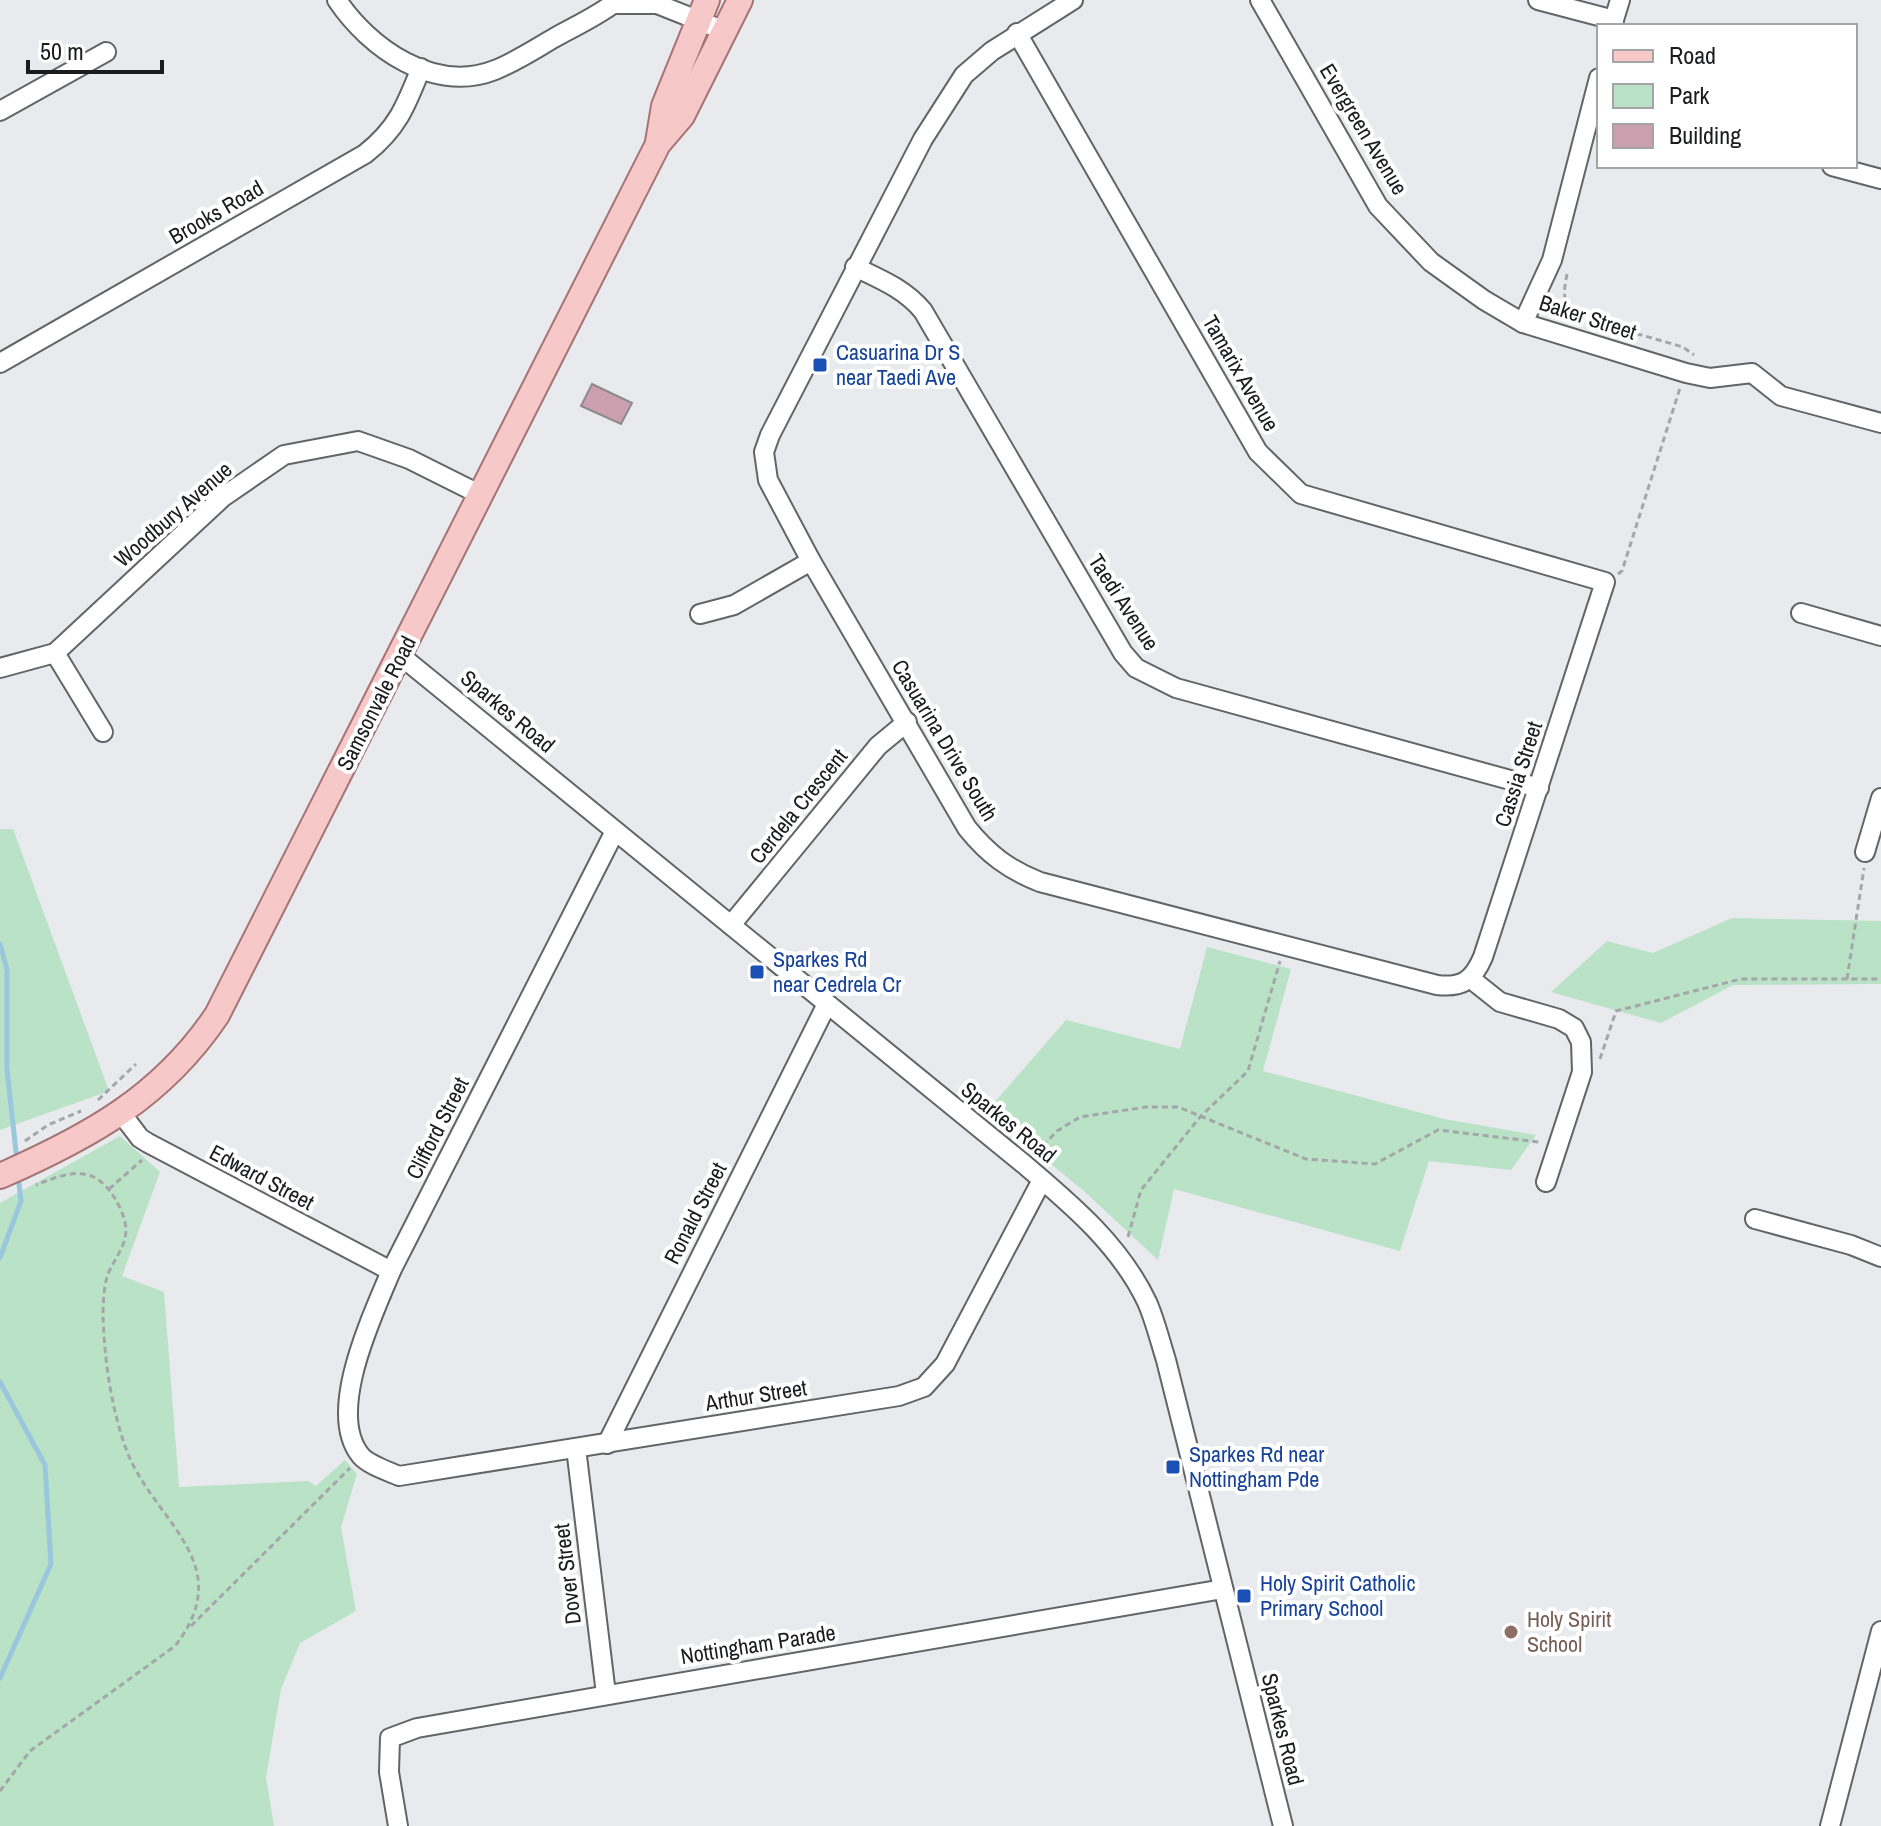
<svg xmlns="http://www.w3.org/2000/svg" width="1881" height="1826" font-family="'Archivo Narrow',sans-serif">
	<rect width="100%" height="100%" fill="#e8eaee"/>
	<!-- green -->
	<g fill="#b9e2c7">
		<polygon points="0,829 13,829 109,1091 0,1130"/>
		<polygon points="1732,918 1881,921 1881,984 1733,985 1661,1023 1551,992 1607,941 1653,953"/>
		<polygon points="1207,947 1291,969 1263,1071 1444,1119 1536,1135 1511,1170 1429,1161 1400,1251 1174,1189 1158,1260 1085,1192 987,1111 1066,1020 1180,1049"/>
		<polygon points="120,1136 160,1172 122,1276 164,1292 179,1487 308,1481 316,1486 345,1460 357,1474 341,1527 356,1611 300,1643 281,1689 266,1777 274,1826 0,1826 0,1203"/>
	</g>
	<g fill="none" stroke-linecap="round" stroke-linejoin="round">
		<!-- stream -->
		<g stroke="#99c7de" stroke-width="5">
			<polyline points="0,944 7,970 7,1069 17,1161"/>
			<polyline points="0,1258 21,1201 18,1175"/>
			<polyline points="0,1382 45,1465 51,1564 0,1678"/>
		</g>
	</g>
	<!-- building -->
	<polygon fill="#cc9fae" stroke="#8e898b" stroke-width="2" points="592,384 632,403 621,424 581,406"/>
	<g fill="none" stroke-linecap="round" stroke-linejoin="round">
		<!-- minor casing -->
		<g stroke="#626467" stroke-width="22">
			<g id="minor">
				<path d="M337,0C369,48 434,94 495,70C515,62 535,49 554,38C575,26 600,15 618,0"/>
				<polyline points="1260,0 1378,206 1431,262 1484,300 1523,323"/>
				<polyline points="1538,0 1614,20"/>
				<polyline points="613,4 657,4 725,31"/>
				<polyline points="1612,26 1620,0"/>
				<path d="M1017,33L1258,452L1301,494L1605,582L1483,957C1473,980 1463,988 1437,985L1040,882C1009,870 988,854 967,828L811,561L768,480L764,452L770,435L923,139L964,75L992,51L1073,0"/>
				<polyline points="1599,78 1552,260 1523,323 1686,373 1710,378 1752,373 1781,396 1881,423"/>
				<polyline points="0,111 106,52"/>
				<polyline points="1832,166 1881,179"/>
				<path d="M855,267C880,279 905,289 923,311L1123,653L1136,668L1176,688L1539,788"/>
				<path d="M0,363L365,154C397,129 406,106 421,68"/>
				<polyline points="1801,613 1881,636"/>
				<polyline points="700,614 734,605 811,561"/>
				<polyline points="55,653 103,732"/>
				<path d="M401,656L1025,1165C1071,1204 1120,1245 1147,1302C1155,1320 1160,1341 1166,1360L1283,1826"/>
				<polyline points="0,668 55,653 223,497 284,455 358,441 409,459 481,495"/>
				<path d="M615,831L391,1271C373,1315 325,1413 361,1456C369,1465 388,1471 399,1476L899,1396L924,1387L945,1364L1042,1180"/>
				<polyline points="1865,852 1881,798"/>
				<polyline points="731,925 878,746 907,722"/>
				<polyline points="1471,979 1500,1002 1559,1019 1574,1028 1581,1042 1582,1072 1546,1182"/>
				<polyline points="121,1113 140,1138 148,1143 391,1271"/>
				<polyline points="1755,1219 1851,1245 1881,1257"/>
				<polyline points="607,1444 827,1004"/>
				<polyline points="576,1448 606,1694"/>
				<polyline points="398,1826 389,1772 390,1738 417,1728 1223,1589"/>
				<polyline points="1830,1826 1881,1631"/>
			</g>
		</g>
		<!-- major casing -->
		<g stroke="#a57475" stroke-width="28">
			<g id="major">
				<polyline points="658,142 664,106 707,0"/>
				<path d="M0,1176C89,1137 162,1097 217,1015L658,144L682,116L740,0"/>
			</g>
		</g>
		<!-- path -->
		<g stroke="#a4a6a9" stroke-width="3" stroke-dasharray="6 4" stroke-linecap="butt">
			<path d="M1567,274C1564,288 1562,303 1572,315L1683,347L1694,355"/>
			<polyline points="1618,574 1622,571 1680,388"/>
			<polyline points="1847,979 1864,868"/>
			<polyline points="1600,1059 1616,1011 1741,979 1881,979"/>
			<polyline points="98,1100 136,1064"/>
			<polyline points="25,1141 48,1125 81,1111"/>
			<polyline points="1036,1153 1057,1131 1080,1117 1146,1107 1178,1107 1306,1159 1375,1164 1438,1130 1539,1142"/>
			<polyline points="109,1189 142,1160"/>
			<polyline points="1128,1237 1141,1190 1200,1117 1248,1071 1280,961"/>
			<polyline points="191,1626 350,1468"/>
			<path d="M0,1791L30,1751L175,1646C241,1561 150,1520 125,1446C111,1406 104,1357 103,1314C103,1303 104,1288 107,1277C111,1264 122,1252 125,1238C128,1226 123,1214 118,1204C97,1164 72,1170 36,1185"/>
		</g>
		<!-- minor -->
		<use href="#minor" stroke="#fff" stroke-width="18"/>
		<!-- major -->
		<use href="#major" stroke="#f6c8c8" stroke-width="24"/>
	</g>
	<!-- markers -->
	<g fill="#1a4fb4" stroke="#fff" stroke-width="3">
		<rect x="812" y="357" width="16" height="16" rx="4"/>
		<rect x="749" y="964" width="16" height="16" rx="4"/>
		<rect x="1165" y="1459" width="16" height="16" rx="4"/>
		<rect x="1236" y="1588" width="16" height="16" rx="4"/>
	</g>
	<circle fill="#8d6e63" stroke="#fff" stroke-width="3" cx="1511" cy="1632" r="8"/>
	<g text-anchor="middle" stroke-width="8" stroke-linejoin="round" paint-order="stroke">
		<!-- street labels -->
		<g font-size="22" fill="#1a1b1d" stroke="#fff">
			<text transform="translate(1364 129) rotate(59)" y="8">Evergreen Avenue</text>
			<text transform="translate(216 212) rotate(-30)" y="8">Brooks Road</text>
			<text transform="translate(1588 317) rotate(18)" y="8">Baker Street</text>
			<text transform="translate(1241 373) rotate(60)" y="8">Tamarix Avenue</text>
			<text transform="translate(173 514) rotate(-41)" y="8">Woodbury Avenue</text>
			<text transform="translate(1124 602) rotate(57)" y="8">Taedi Avenue</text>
			<text transform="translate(376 703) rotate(-63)" y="8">Samsonvale Road</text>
			<text transform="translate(508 711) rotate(40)" y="8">Sparkes Road</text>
			<text transform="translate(945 740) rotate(59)" y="8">Casuarina Drive South</text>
			<text transform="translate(1518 774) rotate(-72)" y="8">Cassia Street</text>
			<text transform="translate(798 806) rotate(-51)" y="8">Cerdela Crescent</text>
			<text transform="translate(1009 1122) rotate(39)" y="8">Sparkes Road</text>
			<text transform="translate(437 1128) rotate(-63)" y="8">Clifford Street</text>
			<text transform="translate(262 1177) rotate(28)" y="8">Edward Street</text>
			<text transform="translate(695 1213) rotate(-63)" y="8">Ronald Street</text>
			<text transform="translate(756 1395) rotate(-9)" y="8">Arthur Street</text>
			<text transform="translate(567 1574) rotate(-97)" y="8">Dover Street</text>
			<text transform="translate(758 1644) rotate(-9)" y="8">Nottingham Parade</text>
			<text transform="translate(1283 1729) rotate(76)" y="8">Sparkes Road</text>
		</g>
		<!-- transit labels -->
		<g font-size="22" fill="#164399" stroke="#fff" text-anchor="start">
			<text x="836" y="360">Casuarina Dr S<tspan x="836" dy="25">near Taedi Ave</tspan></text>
			<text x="773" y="967">Sparkes Rd<tspan x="773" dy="25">near Cedrela Cr</tspan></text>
			<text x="1189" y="1462">Sparkes Rd near<tspan x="1189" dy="25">Nottingham Pde</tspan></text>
			<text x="1260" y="1591">Holy Spirit Catholic<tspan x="1260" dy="25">Primary School</tspan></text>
		</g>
		<!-- education labels -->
		<g font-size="22" fill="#785e54" stroke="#fff" text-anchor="start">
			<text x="1527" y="1627">Holy Spirit<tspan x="1527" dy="25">School</tspan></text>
		</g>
	</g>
	<!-- legend -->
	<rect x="1597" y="24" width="260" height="144" fill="#ffffff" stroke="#a3a4a5" stroke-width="2"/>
	<rect x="1613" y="50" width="40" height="12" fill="#f6c8c8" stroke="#a3a4a5" stroke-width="2"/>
	<text x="1669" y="64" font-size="24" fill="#1a1b1d">Road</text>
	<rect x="1613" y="84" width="40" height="24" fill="#b9e2c7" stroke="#a3a4a5" stroke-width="2"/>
	<text x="1669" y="104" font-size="24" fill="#1a1b1d">Park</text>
	<rect x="1613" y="124" width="40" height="24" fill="#cc9fae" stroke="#a3a4a5" stroke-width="2"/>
	<text x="1669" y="144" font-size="24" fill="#1a1b1d">Building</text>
	<!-- scale -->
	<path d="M28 60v12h134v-12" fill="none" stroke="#1a1b1d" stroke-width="4"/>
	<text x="40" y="60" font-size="24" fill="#1a1b1d" stroke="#ffffff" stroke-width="6" paint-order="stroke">50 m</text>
</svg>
